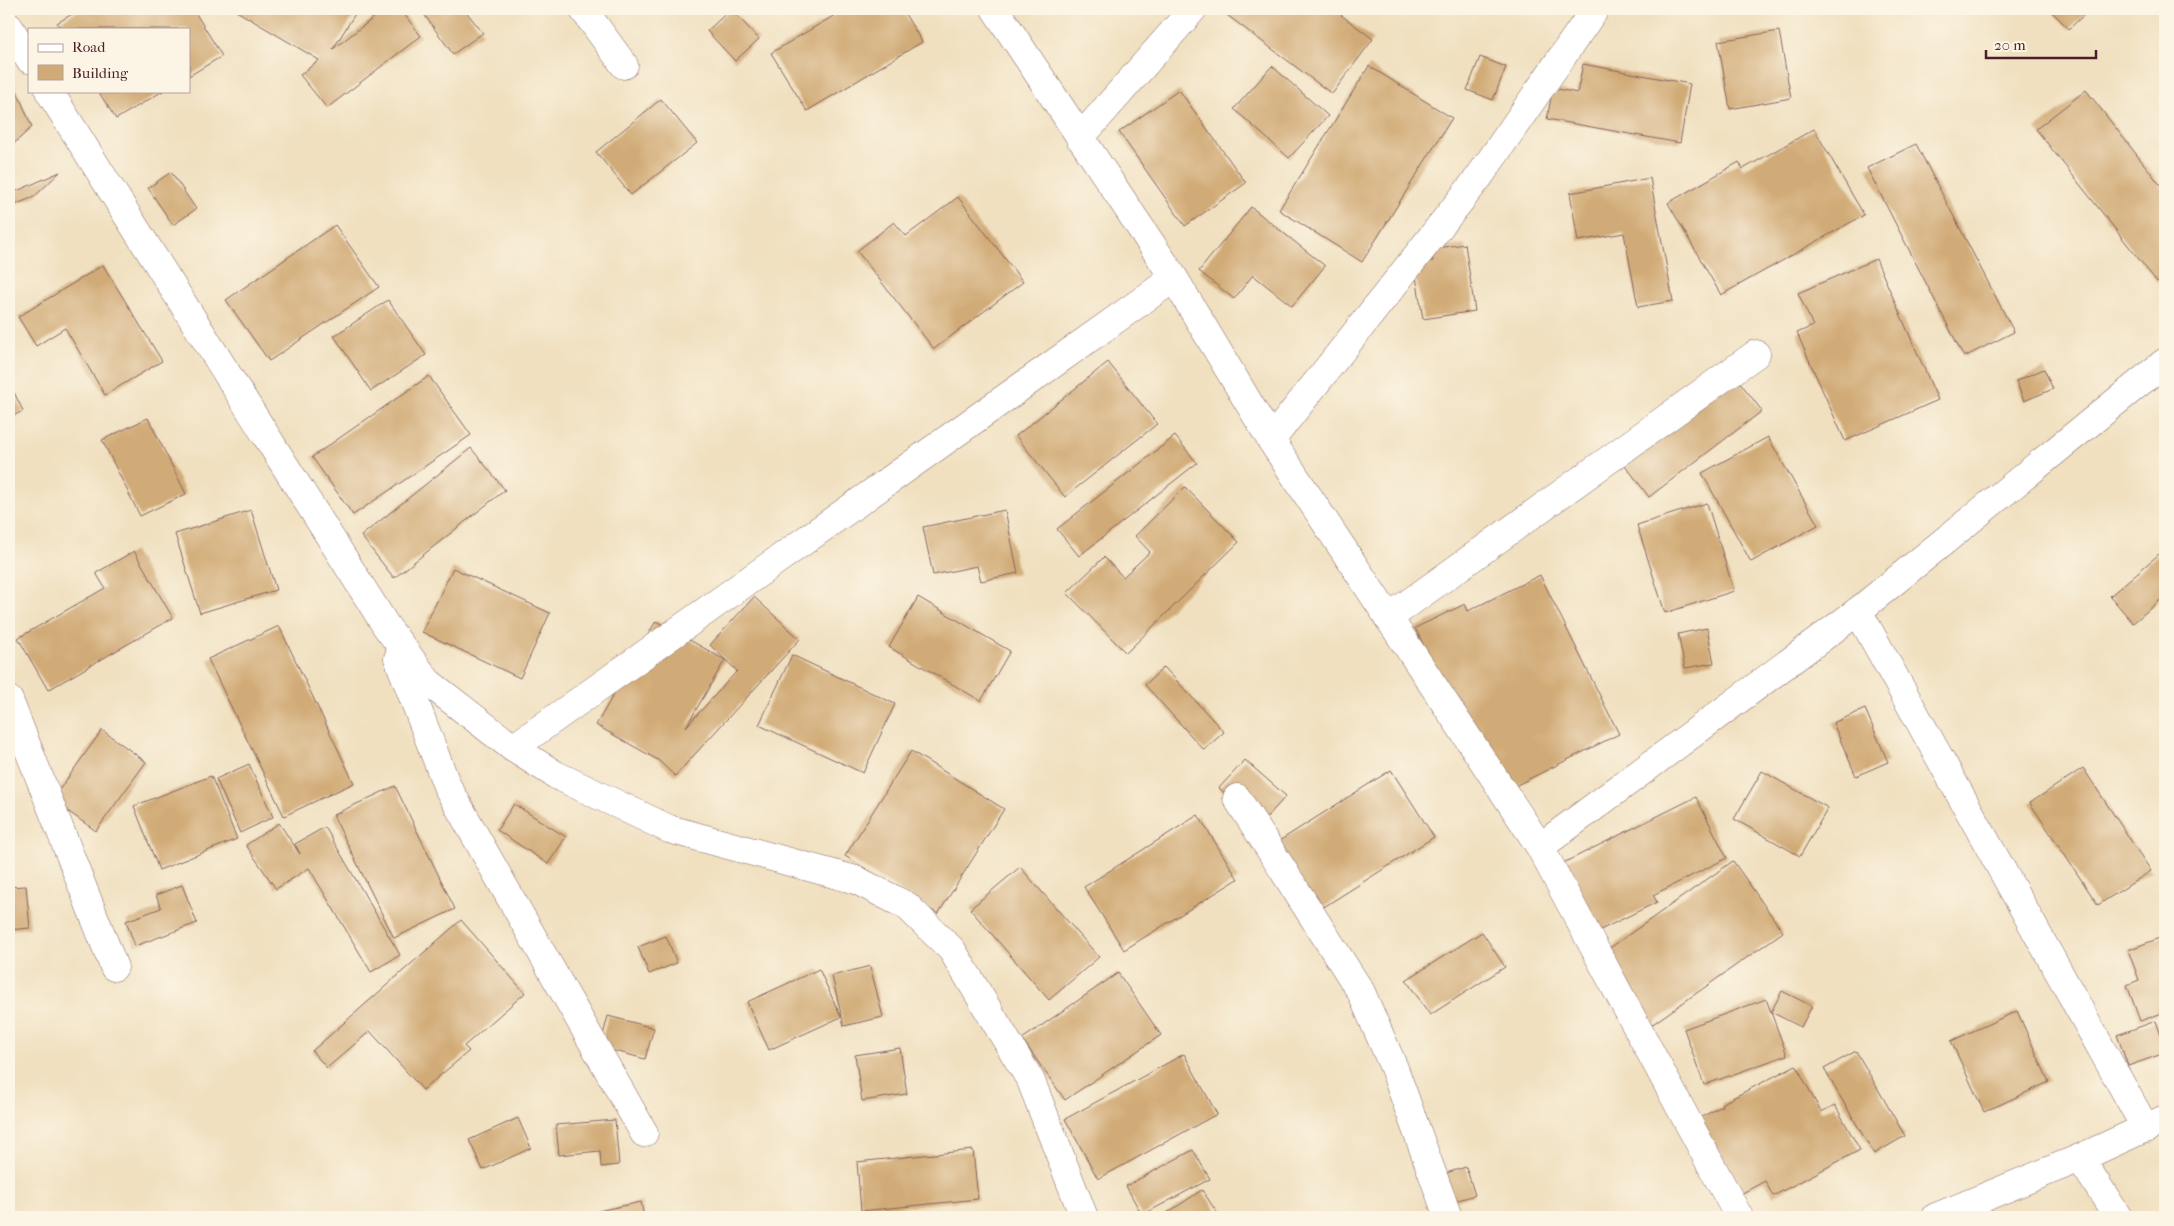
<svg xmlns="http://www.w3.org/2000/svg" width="2174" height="1226" font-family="'IM FELL French Canon',serif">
	<rect width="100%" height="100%" fill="#fcf5e5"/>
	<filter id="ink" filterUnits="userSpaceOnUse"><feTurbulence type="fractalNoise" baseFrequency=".02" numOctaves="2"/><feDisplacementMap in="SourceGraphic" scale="10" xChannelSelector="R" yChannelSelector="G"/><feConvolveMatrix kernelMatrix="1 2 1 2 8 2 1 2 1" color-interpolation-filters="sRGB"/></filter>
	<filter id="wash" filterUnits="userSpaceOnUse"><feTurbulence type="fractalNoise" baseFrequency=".0096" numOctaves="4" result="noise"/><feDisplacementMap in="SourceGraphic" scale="20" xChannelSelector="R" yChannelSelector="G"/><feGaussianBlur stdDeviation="1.12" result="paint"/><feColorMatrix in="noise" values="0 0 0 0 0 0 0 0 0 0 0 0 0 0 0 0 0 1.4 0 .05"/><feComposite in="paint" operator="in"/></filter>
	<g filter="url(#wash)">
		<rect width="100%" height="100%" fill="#f0e0c0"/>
		<g id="blocks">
			<!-- building -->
			<g fill="#d1ab77">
				<polygon points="81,9 193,9 222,56 189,76 189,29 60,29 57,23"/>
				<polygon points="233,9 358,9 333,49 385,9 400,9 421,36 327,108 300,75 319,60"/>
				<polygon points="420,9 464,9 483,33 453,54"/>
				<polygon points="731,9 759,39 735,61 707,31"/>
				<polygon points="845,9 902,9 922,42 807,111 771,53"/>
				<polygon points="1219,9 1333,9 1373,39 1332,94"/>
				<polygon points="2049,9 2090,9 2069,29"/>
				<polygon points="1779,31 1791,98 1730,109 1718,41"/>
				<polygon points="1480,57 1506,67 1493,100 1467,90"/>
				<polygon points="1583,64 1690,84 1680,143 1547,119 1553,88 1577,93"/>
				<polygon points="1272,66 1328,116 1289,158 1234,109"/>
				<polygon points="1369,66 1452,118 1362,262 1279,210"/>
				<polygon points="9,79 14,84 32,127 9,148"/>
				<polygon points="1179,90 1246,183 1185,226 1119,132"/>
				<polygon points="2086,90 2165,191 2165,276 2157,282 2036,129"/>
				<polygon points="98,91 163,91 116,119"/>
				<polygon points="661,99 697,143 631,195 596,152"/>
				<polygon points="1814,129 1864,215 1721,295 1668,203 1739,162 1743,169"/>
				<polygon points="1916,144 2014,332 1964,357 1867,168"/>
				<polygon points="60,172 34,197 9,207 9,182 17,191"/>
				<polygon points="171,172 196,209 173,225 148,188"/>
				<polygon points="1650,178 1673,301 1638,307 1624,233 1578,241 1570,193"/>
				<polygon points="958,197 1023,282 934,349 857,251 894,222 906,236"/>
				<polygon points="1251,207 1325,266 1292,306 1253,275 1234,299 1199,271"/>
				<polygon points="335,225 379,287 269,361 226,300"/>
				<polygon points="1465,244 1475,311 1423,319 1414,264 1433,261 1431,249"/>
				<polygon points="1876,259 1938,400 1845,441 1797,333 1813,326 1798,293"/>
				<polygon points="103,265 162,361 105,395 65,328 36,346 18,317"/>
				<polygon points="388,300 426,355 371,391 334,336"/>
				<polygon points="1108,362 1157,424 1065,497 1016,436"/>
				<polygon points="1726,364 1762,411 1649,497 1613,449"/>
				<polygon points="2044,369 2053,389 2024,401 2016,381"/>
				<polygon points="429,376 471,435 353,515 312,457"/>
				<polygon points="9,382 23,411 9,418"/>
				<polygon points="148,418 186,494 140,516 102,440"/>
				<polygon points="1175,436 1197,463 1079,556 1057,529"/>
				<polygon points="1768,437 1818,525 1751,562 1702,473"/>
				<polygon points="471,448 505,490 394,578 361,536"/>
				<polygon points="1185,487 1239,542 1126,653 1067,593 1104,557 1123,577 1150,552 1135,536"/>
				<polygon points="1707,503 1734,591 1665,613 1637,525"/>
				<polygon points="251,510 276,590 200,613 175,534"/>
				<polygon points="1005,510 1018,573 981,581 977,566 933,575 923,527"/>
				<polygon points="2165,549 2165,596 2133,623 2110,596"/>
				<polygon points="134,551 173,618 48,690 18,638 105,588 96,573"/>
				<polygon points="453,568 550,613 520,678 422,632"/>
				<polygon points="1540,575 1619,734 1499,794 1415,628 1465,604 1468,611"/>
				<polygon points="754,597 800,639 675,776 658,760 596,725 656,621 725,660 686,727 737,671 710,645"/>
				<polygon points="918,597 1010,651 981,701 889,647"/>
				<polygon points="279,626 354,783 284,816 208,659"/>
				<polygon points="1707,628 1714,663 1685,668 1678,634"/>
				<polygon points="792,655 895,704 863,773 759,725"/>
				<polygon points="1164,667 1224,732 1204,750 1145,685"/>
				<polygon points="1865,709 1888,762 1856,776 1833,723"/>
				<polygon points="102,730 146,762 96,831 52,800"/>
				<polygon points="911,751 1004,809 938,914 845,856"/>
				<polygon points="1245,760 1286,796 1260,825 1219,788"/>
				<polygon points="249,764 273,817 240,833 216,779"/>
				<polygon points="2083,768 2151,871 2098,905 2030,803"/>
				<polygon points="1391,770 1434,837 1319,910 1276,843"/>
				<polygon points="1762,771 1828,808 1800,856 1734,819"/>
				<polygon points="211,776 237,839 159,870 134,806"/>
				<polygon points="395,786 455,909 394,938 333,815"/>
				<polygon points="1696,797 1727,858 1653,895 1657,902 1586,937 1551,869"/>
				<polygon points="514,804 566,837 548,864 497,830"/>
				<polygon points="1198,815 1238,879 1124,950 1084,887"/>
				<polygon points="279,823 300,854 295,844 325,827 400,955 371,972 309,868 276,889 246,845"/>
				<polygon points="1733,861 1783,932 1650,1026 1600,955"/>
				<polygon points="1020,867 1099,957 1049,1000 970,909"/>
				<polygon points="182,885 197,923 135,946 126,921 161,908 156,895"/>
				<polygon points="26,886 30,928 9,930 9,887"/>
				<polygon points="461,920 525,993 464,1046 469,1051 423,1090 370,1031 327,1068 312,1051"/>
				<polygon points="1482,932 1505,967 1430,1015 1406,980"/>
				<polygon points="666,936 677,963 649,974 638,947"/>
				<polygon points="2165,936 2165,1012 2140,1021 2127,985 2139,980 2128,950"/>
				<polygon points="870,966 883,1017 844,1026 832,976"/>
				<polygon points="819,969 841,1017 769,1050 747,1002"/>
				<polygon points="1118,973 1161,1035 1065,1100 1022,1039"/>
				<polygon points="1782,991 1812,1006 1801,1027 1771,1012"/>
				<polygon points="1766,999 1787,1055 1704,1085 1684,1029"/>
				<polygon points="2017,1011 2049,1082 1984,1112 1951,1041"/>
				<polygon points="608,1016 654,1028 645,1059 600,1047"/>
				<polygon points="2156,1021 2165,1047 2165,1053 2128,1066 2117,1035"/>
				<polygon points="900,1048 907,1094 862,1101 855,1055"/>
				<polygon points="1856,1051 1905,1136 1874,1154 1824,1069"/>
				<polygon points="1184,1054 1217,1114 1098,1179 1065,1119"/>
				<polygon points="1796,1065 1821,1112 1835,1105 1860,1150 1773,1196 1765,1181 1735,1197 1694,1121 1722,1106 1721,1104"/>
				<polygon points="518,1118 531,1148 483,1170 469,1140"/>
				<polygon points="615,1120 619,1165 601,1167 600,1151 559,1155 556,1125"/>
				<polygon points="973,1150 978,1199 861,1211 857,1162"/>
				<polygon points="1193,1150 1210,1179 1142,1215 1126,1186"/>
				<polygon points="1466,1167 1475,1195 1432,1208 1423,1180"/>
				<polygon points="1202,1190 1220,1217 1161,1217"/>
				<polygon points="641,1202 644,1217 585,1217 584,1214"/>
			</g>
		</g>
	</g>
	<g filter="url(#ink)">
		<use href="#blocks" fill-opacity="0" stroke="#84635f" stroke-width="1"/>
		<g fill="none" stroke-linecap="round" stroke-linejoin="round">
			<!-- minor casing -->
			<g stroke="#84635f" stroke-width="29">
				<g id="minor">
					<polyline points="583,9 624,65"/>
					<polyline points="995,9 1174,278 1271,440 1540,847 1739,1217"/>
					<polyline points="9,27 29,59"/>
					<polyline points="49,91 386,626 428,682 513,748 556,775 669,829 856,880 907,906 952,950 1031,1081 1084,1217"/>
					<polyline points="1080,138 1193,9"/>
					<polyline points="1271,440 1479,177 1595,9"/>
					<polyline points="1858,611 2146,1129"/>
					<polyline points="1388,618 1756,354"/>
					<polyline points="398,658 447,786 644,1133"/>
					<polyline points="9,700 114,967"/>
					<polyline points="513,748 1174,278"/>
					<polyline points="1237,798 1361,992 1394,1068 1448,1217"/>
					<polyline points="1540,847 1858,611 2165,362"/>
					<polyline points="2080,1158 2118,1217"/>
					<polyline points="1936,1217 2080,1158 2165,1119"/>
				</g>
			</g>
			<!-- minor -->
			<use href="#minor" stroke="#fff" stroke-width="28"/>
		</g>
	</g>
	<!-- margin -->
	<rect width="2174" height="1226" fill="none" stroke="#fcf5e5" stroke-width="30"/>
	<!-- legend -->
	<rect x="28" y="28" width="162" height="65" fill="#fcf5e5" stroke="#b59f9b"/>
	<rect x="38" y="44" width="25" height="8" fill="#ffffff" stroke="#b59f9b"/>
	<text x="72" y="52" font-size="15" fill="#4a1f2b">Road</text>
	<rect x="38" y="65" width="25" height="15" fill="#d1ab77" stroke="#b59f9b"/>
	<text x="72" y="78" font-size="15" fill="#4a1f2b">Building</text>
	<!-- scale -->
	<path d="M1986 50v8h110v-8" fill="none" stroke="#4a1f2b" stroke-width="2.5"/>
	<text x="1994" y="50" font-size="15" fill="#4a1f2b" stroke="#fcf5e5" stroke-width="4" paint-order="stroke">20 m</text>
</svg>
